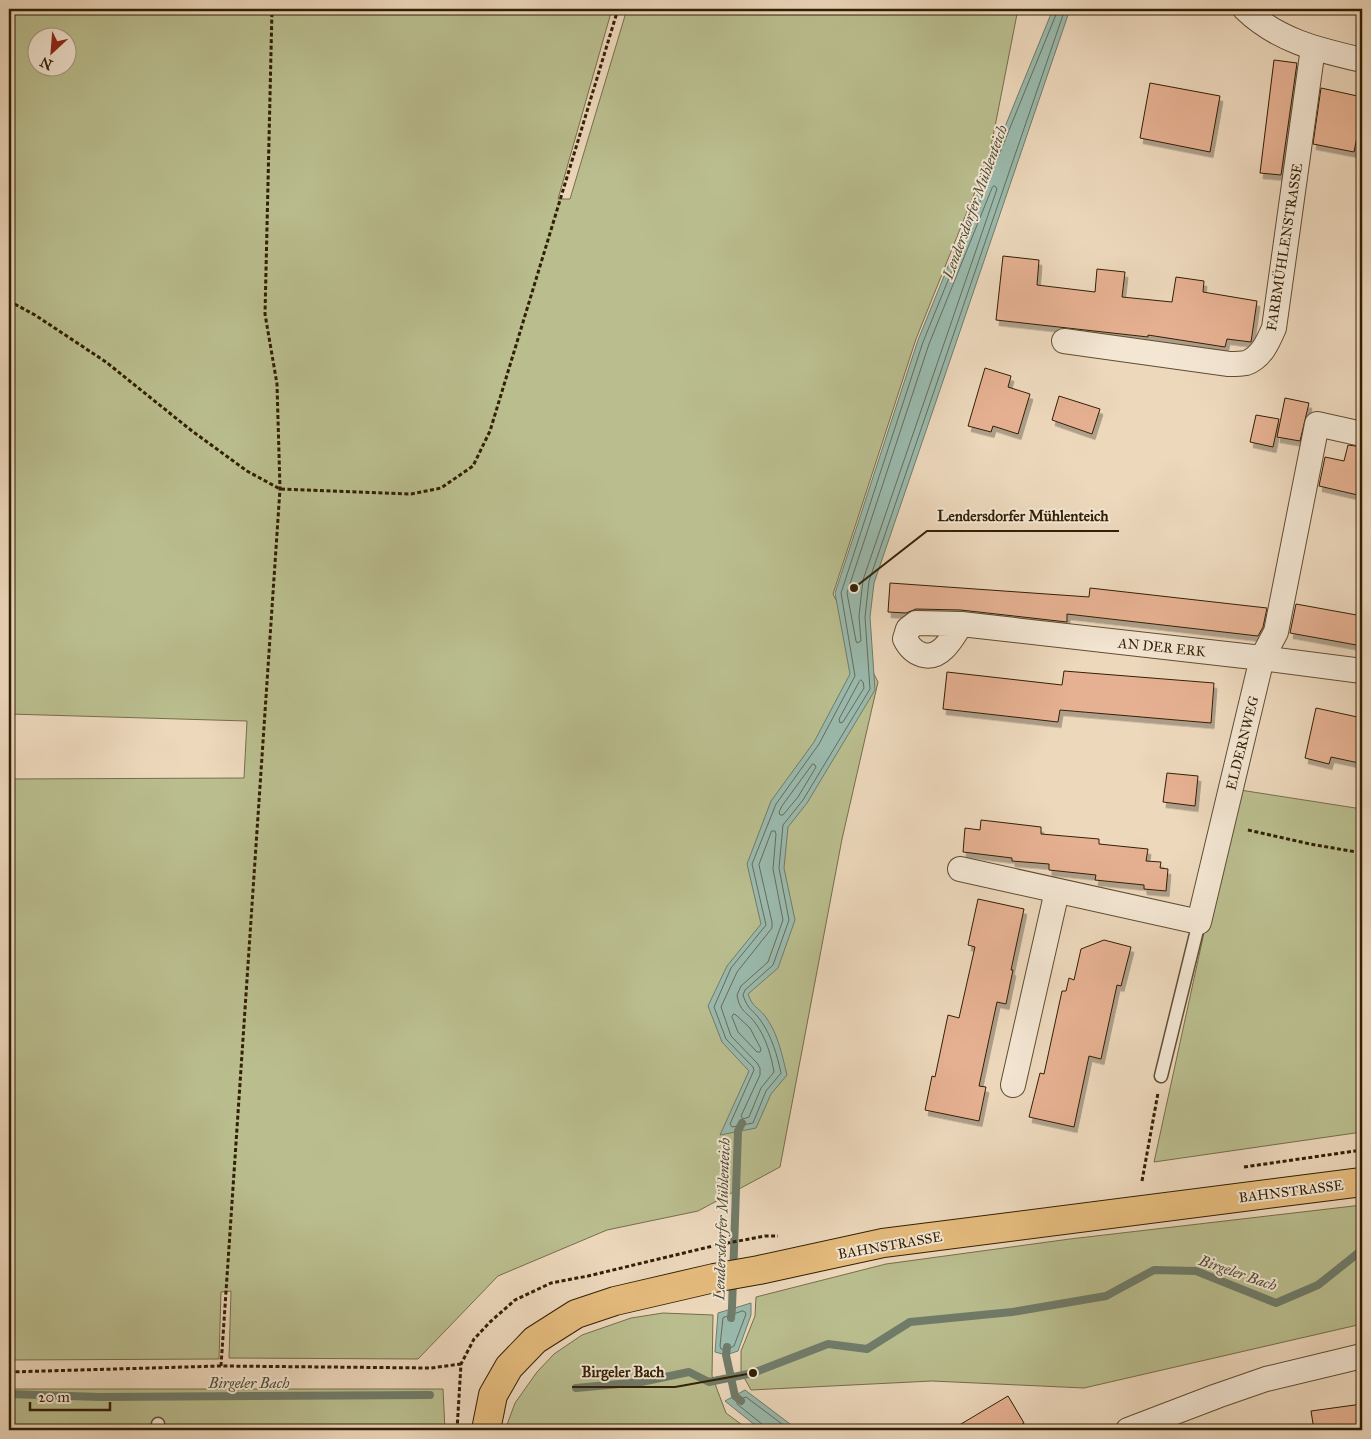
<svg xmlns="http://www.w3.org/2000/svg" width="1371" height="1439" font-family="'IM FELL Great Primer',serif">
	<defs>
		<filter id="shadow"><feDropShadow dx="3" dy="5.5" stdDeviation="0" flood-color="#0004"/></filter>
	</defs>
	<rect width="100%" height="100%" fill="#edd8bc"/>
	<filter id="stains"><feTurbulence type="fractalNoise" baseFrequency=".004" numOctaves="4"/><feColorMatrix values="0 0 0 0 .2 0 0 0 0 .09 0 0 0 0 .02 0 0 0 .5 -.17"/></filter>
	<radialGradient id="worn" r=".72"><stop offset=".6" stop-color="#630" stop-opacity="0"/><stop offset="1" stop-color="#630" stop-opacity=".3"/></radialGradient>
	<!-- green -->
	<g fill="#babe8f" stroke="#766e4a" fill-rule="evenodd">
		<path d="M9,9H612L558,199H570L627,9H1018L989,157L916,339L833,594L878,682L842,839L780,1167L698,1211L607,1230L498,1276L418,1359L229,1358L231,1291L221,1292L219,1359L9,1360V779L244,778L247,721L9,714ZM38,38H68V68H38Z"/>
		<polygon points="1240,790 1362,809 1362,1132 1154,1162 1207,919"/>
		<polygon points="1362,1205 1362,1324 1084,1388 932,1381 751,1390 741,1372 741,1351 755,1316 756,1297 886,1264 1070,1239"/>
		<polygon points="663,1313 713,1315 712,1376 726,1413 749,1430 505,1430 515,1403 537,1372 554,1354 582,1335 631,1318"/>
		<polygon points="9,1389 443,1389 445,1430 9,1430"/>
	</g>
	<!-- water -->
	<g fill="#9abaae" stroke="#707c6a">
		<path d="M1053,9H1070L874,583L870,617L875,690L807,803L788,827L784,868L795,920L778,968L748,994C753,1008 757,1006 765,1016C778,1033 782,1055 787,1075L771,1094L756,1128L720,1135L749,1071L722,1042L708,1006L727,966L761,924L747,864L771,801L814,742L850,674L835,593L918,340Z"/>
		<polygon points="751,1303 751,1315 738,1351 726,1355 715,1352 718,1313"/>
		<polygon points="745,1390 798,1430 761,1430 725,1401"/>
	</g>
	<g fill="none" stroke-linecap="round" stroke-linejoin="round">
		<!-- shore -->
		<g stroke="#666c59" stroke-width="1">
			<path d="M1057,9V12L923,342L841,593L855,676L819,744L776,804L752,864L766,925L731,968L714,1007L726,1039L753,1067L754,1070L730,1124L732,1127L753,1123L766,1091L781,1073C777,1055 772,1037 761,1021C753,1009 748,1011 743,995L745,990L773,965L789,920L779,868L783,825L803,800L870,689L865,617L869,581L1065,9"/>
			<polygon points="994,186 996,187 997,189 863,580 859,616 861,641 857,643 856,641 847,593 929,344 992,188"/>
			<polygon points="861,680 863,682 864,688 843,722 840,723 839,719 859,682"/>
			<polygon points="813,764 815,765 816,767 798,797 783,815 780,815 779,812 782,806"/>
			<path d="M772,831H775L776,834L773,869L783,920L768,962L741,986L737,995C740,1013 747,1011 756,1024C766,1038 771,1055 774,1072L761,1088L749,1117L743,1119L741,1116L760,1075V1068L757,1063L731,1036L721,1007L737,972L772,928V922L759,865Z"/>
			<polygon points="734,1014 736,1015 750,1028 761,1049 760,1052 757,1052 738,1032 732,1017"/>
			<polygon points="743,1311 745,1312 746,1314 734,1346 726,1350 721,1349 720,1346 723,1318"/>
			<polyline points="764,1430 762,1424 737,1404 737,1400 746,1397 790,1430"/>
		</g>
		<!-- stream -->
		<g stroke="#707c6a" stroke-width="8">
			<polyline points="731,1318 732,1308 738,1131 742,1123"/>
			<polyline points="727,1347 726,1355 735,1396 741,1401"/>
			<polyline points="576,1388 641,1382 689,1372 709,1382 753,1373 828,1344 867,1349 910,1322 1012,1312 1106,1296 1154,1270 1196,1271 1276,1303 1318,1285 1362,1250"/>
			<polyline points="9,1394 100,1397 430,1395"/>
		</g>
	</g>
	<!-- building -->
	<g fill="#e6b192" stroke="#311f04" filter="url(#shadow)">
		<polygon points="1274,60 1297,63 1281,175 1260,173"/>
		<polygon points="1150,83 1220,96 1210,152 1140,138"/>
		<polygon points="1321,88 1362,97 1362,112 1354,152 1313,144"/>
		<polygon points="1003,256 1039,260 1037,285 1095,292 1097,269 1125,272 1122,297 1172,302 1176,277 1204,281 1203,292 1257,301 1251,342 1227,339 1225,347 1148,335 1148,337 996,320"/>
		<polygon points="985,368 1011,376 1008,387 1030,394 1018,434 993,426 991,432 968,426"/>
		<polygon points="1059,396 1100,409 1092,434 1052,420"/>
		<polygon points="1285,398 1309,403 1300,441 1277,437"/>
		<polygon points="1256,415 1279,419 1273,447 1250,442"/>
		<polygon points="1348,445 1362,447 1362,496 1319,486 1325,457 1344,461"/>
		<polygon points="890,583 1089,597 1090,588 1267,608 1263,627 1258,636 1067,614 1067,622 961,610 916,609 906,613 888,612"/>
		<polygon points="1296,604 1362,616 1362,646 1290,633"/>
		<polygon points="1064,671 1214,683 1211,723 1060,710 1058,722 943,709 947,672 1062,685"/>
		<polygon points="1316,708 1362,718 1362,744 1359,763 1331,757 1329,764 1305,758"/>
		<polygon points="1167,773 1198,776 1195,806 1163,802"/>
		<polygon points="981,820 1041,827 1041,834 1099,839 1099,844 1148,849 1146,861 1161,862 1160,868 1168,869 1166,891 1144,889 1144,885 1095,880 1096,875 1049,870 1049,864 1012,861 1012,858 963,852 965,828 980,830"/>
		<polygon points="978,899 1024,909 1011,970 1013,970 1006,1004 997,1002 979,1086 986,1087 979,1121 925,1110 932,1076 935,1077 948,1015 959,1018 975,947 968,945"/>
		<polygon points="1104,940 1131,947 1121,986 1117,985 1101,1059 1089,1056 1074,1127 1029,1117 1040,1073 1044,1074 1062,991 1066,991 1069,978 1074,980 1081,949"/>
		<polygon points="1008,1396 1024,1423 1012,1430 951,1430"/>
		<polygon points="1362,1404 1362,1430 1314,1430 1311,1411"/>
	</g>
	<g fill="none" stroke-linecap="round" stroke-linejoin="round">
		<!-- lane casing -->
		<g stroke="#604d32" stroke-width="15">
			<g id="lane">
				<polyline points="1161,1076 1199,922"/>
				<polyline points="158,1424 158,1430"/>
			</g>
		</g>
		<!-- street casing -->
		<g stroke="#604d32" stroke-width="26">
			<g id="street">
				<path d="M1245,9C1278,41 1319,50 1362,60"/>
				<path d="M1064,341L1229,364C1234,364 1241,364 1246,363C1261,358 1268,342 1274,328L1313,48"/>
				<path d="M961,624C956,632 951,641 944,648C930,662 913,655 905,639L908,629L916,623L961,624L1262,658L1362,671"/>
				<polyline points="960,869 1199,922 1262,658 1276,632 1317,424 1362,434"/>
				<polyline points="1013,1085 1057,891"/>
				<polyline points="1128,1430 1217,1396 1266,1379 1362,1356"/>
			</g>
		</g>
		<!-- primary casing -->
		<g stroke="#311f04" stroke-width="30">
			<polyline id="primary" points="486,1430 493,1395 509,1367 535,1340 576,1314 615,1301 714,1278 759,1270 883,1243 1362,1182"/>
		</g>
		<!-- path -->
		<g stroke="#311f04" stroke-width="3" stroke-dasharray="4 2.5" stroke-linecap="butt">
			<polyline points="9,301 35,315 106,362 192,431 247,471 280,489 411,494 441,488 473,466 490,431 618,9"/>
			<polyline points="1248,830 1310,844 1362,853"/>
			<polyline points="1244,1167 1362,1150"/>
			<polyline points="1142,1181 1158,1093"/>
			<polyline points="221,1366 280,489 277,384 265,314 272,9"/>
			<polyline points="9,1372 221,1366 431,1368 461,1364"/>
			<polyline points="457,1430 461,1364 474,1339 490,1322 515,1300 551,1283 588,1276 717,1245 765,1236 778,1236"/>
		</g>
		<!-- lane -->
		<use href="#lane" stroke="#f3e6d3" stroke-width="12"/>
		<!-- street -->
		<use href="#street" stroke="#f3e6d3" stroke-width="24"/>
		<!-- primary -->
		<use href="#primary" stroke="#e6bc7e" stroke-width="28"/>
	</g>
	<g text-anchor="middle" stroke-width="4" stroke-linejoin="round" paint-order="stroke">
		<!-- street labels -->
		<g font-size="14" fill="#311f04" stroke="#f3e6d3">
			<text transform="translate(1284 247) rotate(-81)" y="5">FARBMÜHLENSTRASSE</text>
			<text transform="translate(1162 647) rotate(6)" y="5">AN DER ERK</text>
			<text transform="translate(1242 743) rotate(-76)" y="5">ELDERNWEG</text>
			<text transform="translate(1291 1191) rotate(-7)" y="5">BAHNSTRASSE</text>
			<text transform="translate(890 1245) rotate(-10)" y="5">BAHNSTRASSE</text>
		</g>
		<!-- water labels -->
		<g font-size="15" font-style="italic" fill="#504e37" stroke="#f3e6d3">
			<text transform="translate(975 202) rotate(-70)" y="5">Lendersdorfer Mühlenteich</text>
			<text transform="translate(722 1219) rotate(-88)" y="5">Lendersdorfer Mühlenteich</text>
			<text transform="translate(1238 1273) rotate(19)" y="5">Birgeler Bach</text>
			<text x="249" y="1388">Birgeler Bach</text>
		</g>
	</g>
	<!-- callouts -->
	<path fill="none" stroke="#311f04" stroke-width="2" d="M854 588L927 531H1119M753 1373L675 1387H572"/>
	<g fill="#311f04" stroke="#f3e6d3" stroke-width="2">
		<circle cx="854" cy="588" r="5"/>
		<circle cx="753" cy="1373" r="5"/>
	</g>
	<g font-size="15" text-anchor="middle" font-weight="bold" fill="#311f04" stroke="#f3e6d3" stroke-width="4" stroke-linejoin="round" paint-order="stroke">
		<text x="1023" y="521">Lendersdorfer Mühlenteich</text>
		<text x="623" y="1377">Birgeler Bach</text>
	</g>
	<!-- margin -->
	<rect width="1371" height="1439" fill="none" stroke="#edd8bc" stroke-width="30"/>
	<rect x="10" y="10" width="1351" height="1419" fill="none" stroke="#311f04" stroke-width="2.5"/>
	<rect x="15" y="15" width="1341" height="1409" fill="none" stroke="#311f04"/>
	<!-- north arrow -->
	<g transform="translate(52 52) rotate(206)"><circle r="24" fill="#f3e6d3" stroke="#a59680"/>
	<path d="M0-4L9 19L0 12L-9 19Z" fill="#8f2418"/>
	<text y="-8" font-size="14" font-weight="bold" text-anchor="middle" fill="#311f04">N</text>
	</g>
	<!-- scale -->
	<path d="M30 1402v8h80v-8" fill="none" stroke="#311f04" stroke-width="2.5"/>
	<text x="38" y="1402" font-size="15" fill="#311f04" stroke="#f3e6d3" stroke-width="4" paint-order="stroke">20 m</text>
	<rect width="100%" height="100%" filter="url(#stains)"/>
	<rect width="100%" height="100%" fill="url(#worn)"/>
</svg>
